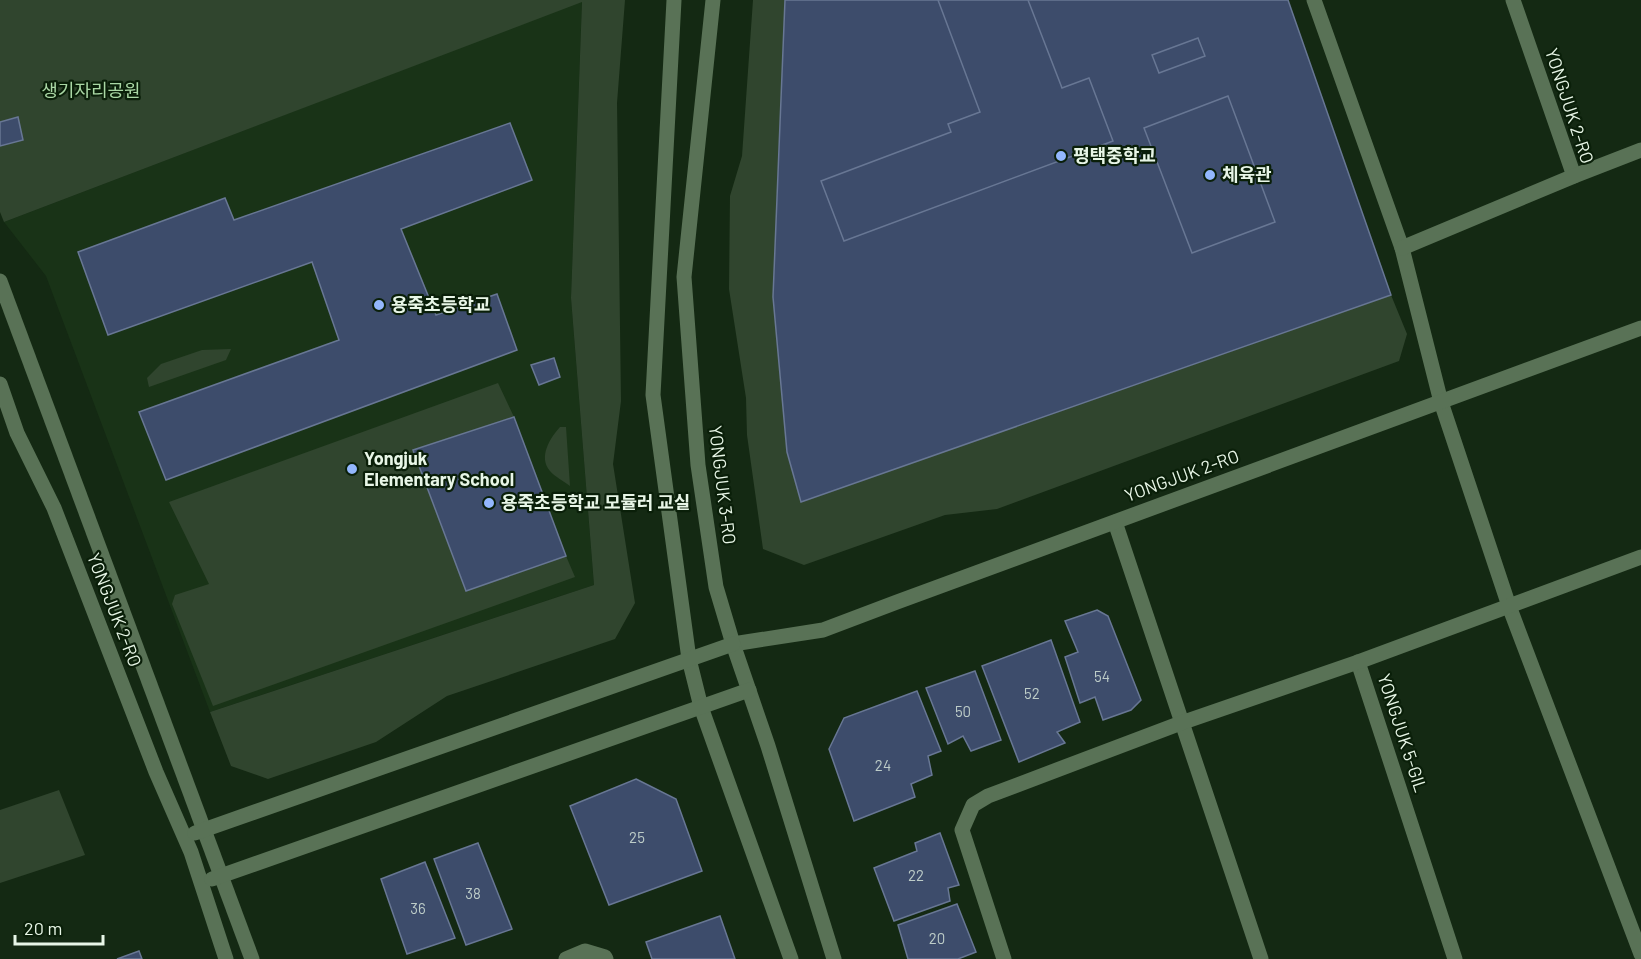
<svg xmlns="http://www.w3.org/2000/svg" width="1641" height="959" font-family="Barlow,'Noto Sans KR',sans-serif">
	<rect width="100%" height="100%" fill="#142913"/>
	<!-- built -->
	<polygon fill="#193317" points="582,1 571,298 594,585 210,712 46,276 4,222"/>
	<!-- green -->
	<g fill="#30452e">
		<polygon points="0,0 625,0 617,103 621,401 613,464 635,603 615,639 447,696 376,742 268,779 231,766 210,712 594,585 571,298 582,2 4,222 0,212"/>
		<polygon points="753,0 785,0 773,297 787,452 801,502 1391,295 1407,334 1399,361 997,509 945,515 804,565 763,549 747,435 746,398 729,289 730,196 742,156"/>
		<polygon points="231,349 226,360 149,387 147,378 161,364 202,350"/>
		<polygon points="498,383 514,417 413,450 466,591 566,556 575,577 213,706 172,604 175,595 209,584 169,502"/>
		<path d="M560,427H566L570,486C564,481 555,477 550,471C538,457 550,438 560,427Z"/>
		<polygon points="59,790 85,855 0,883 0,810"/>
	</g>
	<!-- building -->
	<g fill="#3d4c6b" stroke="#687794" stroke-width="1.5">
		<polygon points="785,0 1288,0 1391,295 801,502 787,452 773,297"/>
		<polygon points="938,0 1028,0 1062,88 1089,78 1113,141 844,241 821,181 951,132 948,124 980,112"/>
		<polygon points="1198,38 1205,56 1159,73 1152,55"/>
		<polygon points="1228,96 1275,222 1192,253 1144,128"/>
		<polygon points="18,117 23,140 0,146 0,122"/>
		<polygon points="510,123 532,180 401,229 436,315 497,294 517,350 166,480 139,412 339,340 312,262 108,335 78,252 225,198 234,220"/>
		<polygon points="554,358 560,377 539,385 531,365"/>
		<polygon points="514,417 566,556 466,591 413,450"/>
		<polygon points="1097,610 1108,616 1141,700 1131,710 1103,720 1095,697 1080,703 1065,657 1078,652 1065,621"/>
		<polygon points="1051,640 1080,722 1057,732 1065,743 1019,762 982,666"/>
		<polygon points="975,671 1001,740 971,751 963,736 948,744 926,688"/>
		<polygon points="917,691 941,751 928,756 932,775 911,784 915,797 854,821 829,749 844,718"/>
		<polygon points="636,779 676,799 702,871 609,905 570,806"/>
		<polygon points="940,833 959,885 948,888 950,901 894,921 874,868 917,851 915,843"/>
		<polygon points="478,843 512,929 466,945 434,859"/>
		<polygon points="425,862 455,938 407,954 381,879"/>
		<polygon points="957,904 976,952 958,959 908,959 898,925"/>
		<polygon points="720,916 735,959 652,959 646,942"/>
		<polygon points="139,951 142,959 117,959"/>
	</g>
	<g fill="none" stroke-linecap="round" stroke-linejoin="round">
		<!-- minor -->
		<g stroke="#597256" stroke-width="15">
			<polyline points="1314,0 1402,248 1441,402 1509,606 1641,954"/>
			<polyline points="1513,0 1574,176"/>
			<polyline points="1402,248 1574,176 1641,150"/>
			<polyline points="1115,522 1261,959"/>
			<polyline points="733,644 823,630 897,602 1641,328"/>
			<polyline points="1358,662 1455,959"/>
			<polyline points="566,959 585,951 605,957 606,959"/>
			<polyline points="1004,959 962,830 973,805 988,796 1181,723 1358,662 1641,557"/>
		</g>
		<!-- tertiary -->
		<g stroke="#597256" stroke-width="15">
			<polyline points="674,0 653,395 689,659 701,707 791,959"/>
			<polyline points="713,0 684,277 698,465 716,587 733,644 768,746 834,959"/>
			<polyline points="0,281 252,959"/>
			<polyline points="0,384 17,433 54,508 156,772 191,852 226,959"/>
			<polyline points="195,833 733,644"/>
			<polyline points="212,879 749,690"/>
		</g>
	</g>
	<!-- markers -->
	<g fill="#93b7fd" stroke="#0a1f09" stroke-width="2">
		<circle cx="1061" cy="156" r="6"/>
		<circle cx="1210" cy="175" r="6"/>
		<circle cx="379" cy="305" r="6"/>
		<circle cx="352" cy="469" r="6"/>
		<circle cx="489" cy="503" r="6"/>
	</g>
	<g text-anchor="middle" stroke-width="4.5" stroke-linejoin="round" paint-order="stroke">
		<!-- number labels -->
		<g font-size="15" fill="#bdccc8">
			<text x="1102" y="682">54</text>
			<text x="1032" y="699">52</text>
			<text x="963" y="717">50</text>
			<text x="883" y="771">24</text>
			<text x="637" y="843">25</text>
			<text x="916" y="881">22</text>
			<text x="473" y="899">38</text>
			<text x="418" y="914">36</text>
			<text x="937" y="944">20</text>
		</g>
		<!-- park labels -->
		<g font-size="18" fill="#aad8a5" stroke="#0a1f09">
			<text x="91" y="97">생기자리공원</text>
		</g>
		<!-- street labels -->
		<g font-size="18" fill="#e8f6e7" stroke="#0a1f09">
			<text transform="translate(1569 106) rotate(72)" y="6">YONGJUK 2-RO</text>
			<text transform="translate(1182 476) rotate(-20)" y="6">YONGJUK 2-RO</text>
			<text transform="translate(722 485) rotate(83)" y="6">YONGJUK 3-RO</text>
			<text transform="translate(114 610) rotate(69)" y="6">YONGJUK 2-RO</text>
			<text transform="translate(1402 733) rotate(72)" y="6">YONGJUK 5-GIL</text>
		</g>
		<!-- poi labels -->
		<g font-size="18" font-weight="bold" fill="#e8f6e7" stroke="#0a1f09" text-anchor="start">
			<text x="1073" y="162">평택중학교</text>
			<text x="1222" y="181">체육관</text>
			<text x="391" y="311">용죽초등학교</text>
			<text x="364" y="465">Yongjuk<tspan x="364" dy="21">Elementary School</tspan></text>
			<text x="501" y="509">용죽초등학교 모듈러 교실</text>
		</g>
	</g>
	<!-- scale -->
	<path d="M15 935v9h88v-9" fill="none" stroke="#e8f6e7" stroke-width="3"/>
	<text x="24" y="935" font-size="18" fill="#e8f6e7" stroke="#0a1f09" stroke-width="4.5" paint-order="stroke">20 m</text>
</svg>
